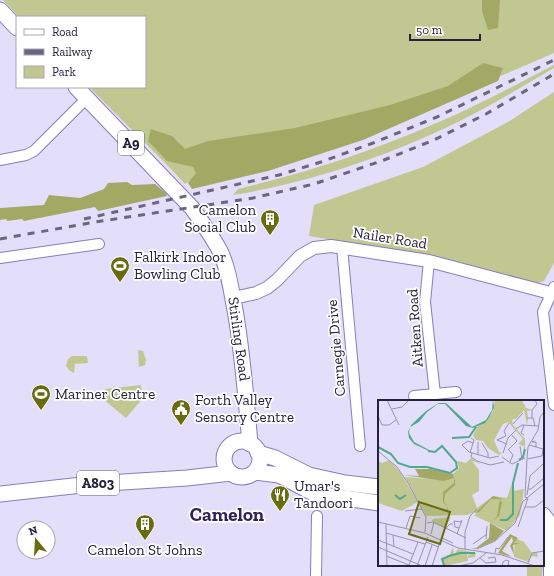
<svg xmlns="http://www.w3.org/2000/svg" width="554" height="576" font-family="'Zilla Slab',serif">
	<rect width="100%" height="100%" fill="#e3dffb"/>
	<!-- green -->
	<g fill="#c1c790">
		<polygon points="3,0 554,0 554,53 455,96 208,169 185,184 168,166 89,87 145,87 145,17 19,17"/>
		<path d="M554,65V68C530,82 507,96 483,109C409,149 316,182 233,195L238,189C305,173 370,152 434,124C475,107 514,86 554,65Z"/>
		<polygon points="554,92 554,263 544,281 535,284 430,256 309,236 314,205 423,167 508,122"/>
		<polygon points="138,350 143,351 146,360 145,365 139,367"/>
		<polygon points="72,356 87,356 88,363 75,364 74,373 69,370 66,366 68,359"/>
		<polygon points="141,385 143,398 126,418 102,398 105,389"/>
		<polygon points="527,565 543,565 542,576 527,576"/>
	</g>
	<!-- forest -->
	<g fill="#a3a964">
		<polygon points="482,0 500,0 498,28 488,30 482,11"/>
		<polygon points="483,63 503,68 498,81 363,140 268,171 192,189 188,183 196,173 193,167 167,161 148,141 151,129 172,136 185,149 208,141 295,128 390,105 448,86"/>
		<polygon points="127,182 132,185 155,184 166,193 167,196 98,211 95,207 24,221 22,219 7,221 6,219 0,220 0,208 44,205 49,195 80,198 104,189 108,183"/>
	</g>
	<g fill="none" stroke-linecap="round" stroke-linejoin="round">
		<!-- minor casing -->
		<g stroke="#897cbc" stroke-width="12">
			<g id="minor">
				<polyline points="0,160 26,155 34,151 87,98"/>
				<polyline points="342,247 360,446"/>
				<polyline points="0,258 99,244"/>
				<polyline points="429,261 425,302 435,394"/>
				<polyline points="554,287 543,312 554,405"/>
				<polyline points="414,396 456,392"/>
				<polyline points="316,576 317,516"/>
			</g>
		</g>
		<!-- tertiary casing -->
		<g stroke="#897cbc" stroke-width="14">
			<g id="tertiary">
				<polyline points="233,298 256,293 267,288 277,280 300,256 314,248 331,246 429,261 554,294"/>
				<polyline points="550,527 550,576"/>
			</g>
		</g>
		<!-- primary casing -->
		<g stroke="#897cbc" stroke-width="17">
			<g id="primary">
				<polyline points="0,10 17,28"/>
				<path d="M76,87L192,208C202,222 212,236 220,251C229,270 231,290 235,310C243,355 246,399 250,444"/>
				<circle cx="242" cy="459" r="18"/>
				<polyline points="258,453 275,458 309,475 345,483 379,487"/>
				<polyline points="255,472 279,475 311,492 317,494 379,503"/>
				<polyline points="0,494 91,484 187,478 231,473"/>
				<polyline points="543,515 547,520 550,527"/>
			</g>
		</g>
		<!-- minor -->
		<use href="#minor" stroke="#fff" stroke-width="10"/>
		<!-- tertiary -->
		<use href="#tertiary" stroke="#fff" stroke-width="12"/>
		<!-- primary -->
		<use href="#primary" stroke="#fff" stroke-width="15"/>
		<!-- rail -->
		<g stroke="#6a6580" stroke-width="3" stroke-dasharray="7 7" stroke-linecap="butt">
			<polyline points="84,219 279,175 321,162 373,143 437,117 554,60"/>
			<polyline points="0,239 95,222 253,198 314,184 384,160 434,140 486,114 554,74"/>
		</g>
	</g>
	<!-- icons -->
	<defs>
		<g id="building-pin" transform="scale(1)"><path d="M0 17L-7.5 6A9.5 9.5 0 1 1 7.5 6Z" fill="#686c0f" stroke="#fff"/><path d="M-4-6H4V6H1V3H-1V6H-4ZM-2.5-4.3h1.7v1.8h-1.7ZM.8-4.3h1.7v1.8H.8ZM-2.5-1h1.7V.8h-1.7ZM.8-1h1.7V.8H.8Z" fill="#fff"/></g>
		<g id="stadium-pin" transform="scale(1)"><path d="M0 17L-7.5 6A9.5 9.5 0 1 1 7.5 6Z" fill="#686c0f" stroke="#fff"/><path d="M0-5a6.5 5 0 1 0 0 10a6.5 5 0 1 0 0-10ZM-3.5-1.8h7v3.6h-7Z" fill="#fff"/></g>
		<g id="civic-pin" transform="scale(1)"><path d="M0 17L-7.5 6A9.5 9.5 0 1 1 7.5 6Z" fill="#686c0f" stroke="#fff"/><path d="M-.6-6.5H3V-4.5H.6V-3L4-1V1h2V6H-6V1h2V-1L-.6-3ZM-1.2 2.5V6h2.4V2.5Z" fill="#fff"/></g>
		<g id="restaurant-pin" transform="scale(1)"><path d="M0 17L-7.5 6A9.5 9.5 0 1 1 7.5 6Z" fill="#686c0f" stroke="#fff"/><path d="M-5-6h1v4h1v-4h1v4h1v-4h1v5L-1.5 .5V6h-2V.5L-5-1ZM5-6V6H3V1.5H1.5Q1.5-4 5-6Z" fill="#fff"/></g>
	</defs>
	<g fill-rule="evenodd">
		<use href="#building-pin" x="270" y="219"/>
		<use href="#stadium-pin" x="120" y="266"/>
		<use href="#stadium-pin" x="41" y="394"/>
		<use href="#civic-pin" x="181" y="409"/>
		<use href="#restaurant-pin" x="280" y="495"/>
		<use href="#building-pin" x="145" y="524"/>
	</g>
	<g text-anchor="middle" stroke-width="3.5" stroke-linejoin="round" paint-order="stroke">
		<!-- shield labels -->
		<g fill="#fff" stroke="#676476" stroke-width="1">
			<rect x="118" y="131" width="26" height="24" rx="3"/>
			<rect x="77" y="471" width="42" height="24" rx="3"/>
		</g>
		<g font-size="14" font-weight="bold" fill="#26213b">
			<text x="131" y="148">A9</text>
			<text x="98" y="488">A803</text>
		</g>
		<!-- poi labels -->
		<g font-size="15" fill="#26213b" stroke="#fff" text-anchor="start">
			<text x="256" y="215" text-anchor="end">Camelon<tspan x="256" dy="17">Social Club</tspan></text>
			<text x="134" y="262">Falkirk Indoor<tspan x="134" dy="17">Bowling Club</tspan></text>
			<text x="55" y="399">Mariner Centre</text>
			<text x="195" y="405">Forth Valley<tspan x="195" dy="17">Sensory Centre</tspan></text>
			<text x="294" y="491">Umar's<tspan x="294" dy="17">Tandoori</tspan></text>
			<text x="145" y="555" text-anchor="middle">Camelon St Johns</text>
		</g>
		<!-- street labels -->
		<g font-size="15" fill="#26213b" stroke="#fff">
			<text transform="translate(390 238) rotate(9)" y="5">Nailer Road</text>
			<text transform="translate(415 328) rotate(-94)" y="5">Aitken Road</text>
			<text transform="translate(239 339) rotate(82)" y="5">Stirling Road</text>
			<text transform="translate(336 348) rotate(-95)" y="5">Carnegie Drive</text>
		</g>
		<!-- district labels -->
		<g font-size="19" font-weight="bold" fill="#32225a" stroke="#fff">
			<text x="227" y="521">Camelon</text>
		</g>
	</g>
	<!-- overview -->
	<g transform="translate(378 400)">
		<rect width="166" height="166" fill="#e3dffb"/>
		<path d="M117,0H144L148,8L155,10L149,11L150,18L149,25L146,10L139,18L134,20L135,25L147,39V52L145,55L146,46L140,44L145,39L130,22L125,24L116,40L121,52L124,53L121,55L110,48L105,41L98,40L95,36L99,27L109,21L115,11ZM93,58L103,64L94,61L101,70V91L94,95L99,108L115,96L129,98L134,83L135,91L146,89L142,115L129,131L95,115H98L97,112L89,115L48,116L27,77L64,80L76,77L75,74L81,68L79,61L88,63ZM11,60L22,72L40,102L24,111L0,103V61L4,63ZM73,117L67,128L54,121L55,119ZM137,138L146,142L154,153H159L160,157L153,156L151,162L136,157ZM75,147L76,155L80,149L98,153L97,157L90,158V155L93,154L89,153L90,161L66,166L64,159L71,156Z" fill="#c1c790"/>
		<path d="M37,69H53L75,74L77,81V85L67,94L66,101L70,109L69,113V107L65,102V92L76,83V78L66,81L25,75L41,76ZM115,96L125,99H122L124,103L121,116L114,121L119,116L122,99H113L101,112L97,113ZM112,123L126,131L118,140L98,149L93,148H98L111,138ZM132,134L140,138L136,143H142L135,145L136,155L132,146L135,141L134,137L124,151L134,157L120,153Z" fill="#a3a964"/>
		<path d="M115,0L116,7L111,18L107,23L95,28L88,26L67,4H60L49,12L41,22L32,27L31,33L36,42L53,51V52L36,44L31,38L30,32L33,25L48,11L61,3H68L94,27L108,20L114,10Z" fill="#51a78f"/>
		<path fill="none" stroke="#51a78f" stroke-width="2" d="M74,38L91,37L98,27M0,47L13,54L20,63L32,67H49L72,73L79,68L78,62L64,46L57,52L50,51M141,60L145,57L147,49M17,95L22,99L28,95M122,120H129L135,114V83L140,63M66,165L64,159L71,156L82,153H97"/>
		<path fill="none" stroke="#9793ae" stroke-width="1" d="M9,0L21,25M14,9L24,7L31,0M0,16L4,25H11L18,20M149,18H155L157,26M154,18V10L159,4L157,0M135,24L145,13M146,25L143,33L146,35M138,29L144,25L161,26M128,36L119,40L129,44M128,36L126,31L131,23M157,41L154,42H158V47M100,42V55M95,43L90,41L84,45L91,52L112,58L121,56M104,43L110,53V57M151,45L165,49L164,56M142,46L144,60M130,49L135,55L132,62M131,49L139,41L133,34M0,51L19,67L30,83L48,117L47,132M92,53L96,40L93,38M94,53L93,57L99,61L112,65L126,62M125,53L130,38L138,30M124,57L134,64L147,58M149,58L150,47L160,30L162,17L166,12M149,59L164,56M150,89H153L166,78M149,95L152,76L166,63M147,97L149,59M150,97L166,84M147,107H157L166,100M27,111L44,109M0,122L47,133L80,148L124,155L157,166M49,123L55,122L88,138M8,124L9,166M75,124H72L66,130L64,138L75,143M140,127L150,98M28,128L32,116L42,118M81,128L77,127L76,121L83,122M8,133L47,144M53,134L56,122M79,134L84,120M15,135L16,147M108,139L109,126M0,140L35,154M48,142L61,147M95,144L109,134M0,147L44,166M99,149L117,141L137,123L145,101L150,98L147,97M87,150V132L92,116L99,109M117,153L118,148L121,149L130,137M8,156L31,165L40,142M102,158L108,163L118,162L117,157L110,158M150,163L154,153L166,151M39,166L50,137M47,166L54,145M54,166L62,142M80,166L95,163L108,153M124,166L125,162L128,160L131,161L130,166"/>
		<path fill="#686c0f" fill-opacity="0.15" stroke="#686c0f" stroke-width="2" d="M41,102L72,112L62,144L31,134Z"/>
		<rect width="166" height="166" fill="none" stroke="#26213b" stroke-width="2"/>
	</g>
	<!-- legend -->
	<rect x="16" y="16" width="130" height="72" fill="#ffffff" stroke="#a8a6b1"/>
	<rect x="24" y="29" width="20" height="6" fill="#ffffff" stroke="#a8a6b1"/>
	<text x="52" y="36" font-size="12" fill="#26213b">Road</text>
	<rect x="24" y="49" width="20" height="6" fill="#6a6580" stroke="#a8a6b1"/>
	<text x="52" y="56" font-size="12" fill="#26213b">Railway</text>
	<rect x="24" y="66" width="20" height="12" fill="#c1c790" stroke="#a8a6b1"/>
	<text x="52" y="76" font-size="12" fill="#26213b">Park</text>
	<!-- north arrow -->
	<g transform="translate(36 540) rotate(342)"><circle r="19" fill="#ffffff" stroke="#a8a6b1"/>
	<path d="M0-3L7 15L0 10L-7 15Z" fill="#686c0f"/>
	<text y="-6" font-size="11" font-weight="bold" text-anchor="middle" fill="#26213b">N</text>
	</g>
	<!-- scale -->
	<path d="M410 34v6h70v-6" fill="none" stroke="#26213b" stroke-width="2"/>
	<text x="416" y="34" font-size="12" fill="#26213b" stroke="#ffffff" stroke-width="3" paint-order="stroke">50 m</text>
</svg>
